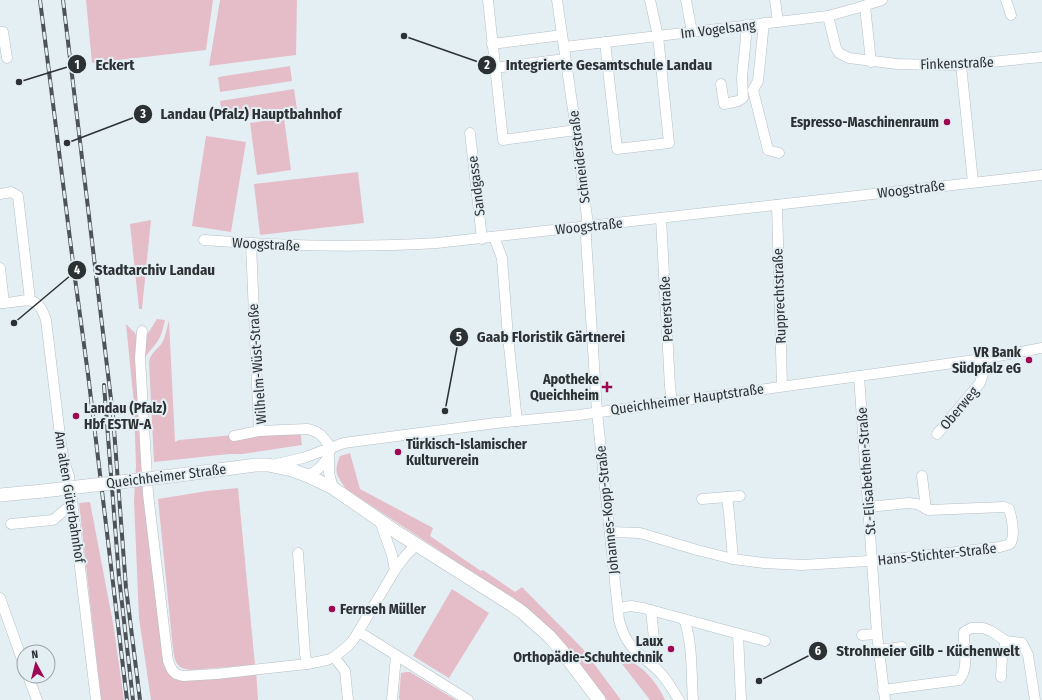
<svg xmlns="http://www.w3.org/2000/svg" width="1042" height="700" font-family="'Fira Sans Condensed',sans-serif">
	<rect width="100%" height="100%" fill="#e4eff4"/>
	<!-- green -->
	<g fill="#e5bdc8">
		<polygon points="86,0 213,0 206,50 92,63"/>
		<polygon points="220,0 297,0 296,55 209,66"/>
		<polygon points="290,66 292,81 220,92 218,77"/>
		<polygon points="294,89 297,109 223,120 220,101"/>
		<polygon points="284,118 291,170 257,175 250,123"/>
		<polygon points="206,136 246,142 231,232 192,226"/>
		<polygon points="358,172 364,223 260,235 254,184"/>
		<polygon points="151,220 142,309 139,309 130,224"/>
		<path d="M157,319L165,320C163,327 162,336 157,342C153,348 148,352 145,358V338Z"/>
		<path d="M169,320L175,442L179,440L300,429L302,445L242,454H229L154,462L149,362C151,352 157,350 162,343C166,336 167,327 169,320Z"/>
		<polygon points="126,324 135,333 138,339 141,454 144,496 168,661 176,674 256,670 258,700 151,700 139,618 134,501 136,466 134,404"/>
		<path d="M350,453L360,489L433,528L430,536L481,571L483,570L515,592L522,587L583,649L621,700H607L584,672L516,601L346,489C337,475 333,473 340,456Z"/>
		<path d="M238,488L255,665L190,670C176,668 175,662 173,649L158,499L207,491Z"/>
		<polygon points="90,502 113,623 124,700 101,700 79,503"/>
		<polygon points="452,589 489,613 449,678 413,656"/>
		<path d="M622,650C630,661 632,661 642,669C652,677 660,689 665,700H650L615,655Z"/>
		<polygon points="406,672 410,672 456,700 400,700 399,698 401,673"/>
	</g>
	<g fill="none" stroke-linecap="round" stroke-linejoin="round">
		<!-- minor casing -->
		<g stroke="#b5bfc4" stroke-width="11">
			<g id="minor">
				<polyline points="488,0 503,140 576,130"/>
				<path d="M557,0L576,130L587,217L586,238L597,412L619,620C628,654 644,654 663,676C669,683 674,692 679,700"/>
				<polyline points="686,0 692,32"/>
				<polyline points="775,0 778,22"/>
				<polyline points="1006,0 1011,15"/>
				<polyline points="865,6 871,62"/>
				<polyline points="828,16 836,48 839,53 849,58 897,64 937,65 961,65 1042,57"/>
				<polyline points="764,23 758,81 753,90 768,150 779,153"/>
				<polyline points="0,32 3,32 7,58"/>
				<polyline points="605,42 617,149 669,143 658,36 650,0"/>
				<polyline points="492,44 562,35"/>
				<polyline points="564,47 828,16 857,8 882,0"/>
				<polyline points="961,65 973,182"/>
				<polyline points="495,68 565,59"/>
				<polyline points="721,84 724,104 738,101 743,98 742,77 746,37 746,25"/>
				<polyline points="470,133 482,239"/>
				<polyline points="0,194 11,192 18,196 30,300"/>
				<polyline points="777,205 782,386"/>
				<polyline points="661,218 670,387 672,401"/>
				<polyline points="494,237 502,258 508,337 517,421"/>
				<path d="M204,240C282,246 359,248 437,243L1042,175"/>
				<polyline points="251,244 259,431"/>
				<polyline points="0,268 4,303"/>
				<path d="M0,303C23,304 36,289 46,320L61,444L64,461L69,476L96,700"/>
				<polyline points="142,331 140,358 148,494 168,661 172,670 176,674 183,676 216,674 307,664 327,660 334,657 348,646 354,639 395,570 406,555 417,544"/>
				<polyline points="859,376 877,634 885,700"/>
				<polyline points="937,434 980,383 983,374 982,359"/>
				<path d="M234,436L259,431L307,429C320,431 324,438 331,448"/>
				<polyline points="329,458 329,473 333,488"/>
				<polyline points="272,465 303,458 344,443 351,442 496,423 579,415 982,359 1042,348"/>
				<path d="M308,476C321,468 327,462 331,448"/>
				<polyline points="922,476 926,509"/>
				<polyline points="727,497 740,496"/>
				<polyline points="702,499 727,497 729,513 733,559"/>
				<polyline points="380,521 392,555 395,570"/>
				<polyline points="11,524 53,520 72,504"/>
				<path d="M610,532L640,533L697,550L733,559L764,563L802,565L885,560L1000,547L1010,544C1016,535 1012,519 1009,509L1004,507L929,510L917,504L909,503L868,507"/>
				<polyline points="298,553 305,654 307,664"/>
				<polyline points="0,598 24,665"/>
				<polyline points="618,608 631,606 643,608 765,641"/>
				<polyline points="651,610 654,639"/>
				<path d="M684,619C693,644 691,673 693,700"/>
				<polyline points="359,632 468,700"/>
				<polyline points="738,634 741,700"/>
				<polyline points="862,635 877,634"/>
				<polyline points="879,650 902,647"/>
				<polyline points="334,657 345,671 348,700"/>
				<polyline points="28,676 37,700"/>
				<polyline points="1001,677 1002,657 1006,641"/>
				<path d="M883,690L959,680C970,667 963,648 964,632L971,628H983L991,631L1006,641L1022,643L1028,655L1035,700"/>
				<polyline points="392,700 396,656"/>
			</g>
		</g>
		<!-- major casing -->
		<g stroke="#b5bfc4" stroke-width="14">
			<g id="major">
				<polyline points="180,475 256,465 268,465 292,470 308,476 333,488 398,533 509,603 522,612 549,636 562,651 599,700"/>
				<polyline points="0,495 43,491"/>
			</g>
		</g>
		<!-- minor -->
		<use href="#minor" stroke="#fff" stroke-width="10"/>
		<!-- major -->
		<use href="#major" stroke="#fff" stroke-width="13"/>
		<!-- rail casing -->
		<g stroke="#4d5356" stroke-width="4">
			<g id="rail">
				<polyline points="40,0 74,271 88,374 127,700"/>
				<polyline points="63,0 113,416 126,588 140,700"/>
				<polyline points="104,385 119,577 133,700"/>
			</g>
		</g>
		<!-- rail -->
		<use href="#rail" stroke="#e4eff4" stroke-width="2.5" stroke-dasharray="8" stroke-linecap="butt"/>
		<!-- major-bridge casing -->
		<g stroke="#b5bfc4" stroke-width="14" stroke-linecap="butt">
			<polyline id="major-bridge" points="43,491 180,475"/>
		</g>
		<!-- major-bridge -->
		<use href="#major-bridge" stroke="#fff" stroke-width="13"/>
	</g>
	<!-- markers -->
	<g fill="#9e0852" stroke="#e4eff4" stroke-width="1.5">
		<circle cx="947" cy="122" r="4"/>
		<circle cx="1029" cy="360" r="4"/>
		<path d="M605 381h4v4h4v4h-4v4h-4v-4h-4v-4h4z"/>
		<circle cx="76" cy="416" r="4"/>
		<circle cx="398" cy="452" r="4"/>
		<circle cx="332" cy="609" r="4"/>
		<circle cx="671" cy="649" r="4"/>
	</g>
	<g text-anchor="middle" stroke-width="4" stroke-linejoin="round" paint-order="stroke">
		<!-- street labels -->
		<g font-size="14" fill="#2c3133" stroke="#e4eff4">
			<text transform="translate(718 29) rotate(-7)" y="5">Im Vogelsang</text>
			<text transform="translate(957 63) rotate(-2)" y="5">Finkenstraße</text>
			<text transform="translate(579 157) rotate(-97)" y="5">Schneiderstraße</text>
			<text transform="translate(476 186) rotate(-97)" y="5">Sandgasse</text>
			<text transform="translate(911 189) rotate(-7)" y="5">Woogstraße</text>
			<text transform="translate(589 226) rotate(-6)" y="5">Woogstraße</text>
			<text transform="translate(266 244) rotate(3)" y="5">Woogstraße</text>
			<text transform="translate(779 296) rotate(-92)" y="5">Rupprechtstraße</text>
			<text transform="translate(666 309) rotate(-93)" y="5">Peterstraße</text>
			<text transform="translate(257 364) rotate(-94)" y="5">Wilhelm-Wüst-Straße</text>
			<text transform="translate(687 399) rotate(-8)" y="5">Queichheimer Hauptstraße</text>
			<text transform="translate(959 408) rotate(-50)" y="5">Oberweg</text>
			<text transform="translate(866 471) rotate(-94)" y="5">St.-Elisabethen-Straße</text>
			<text transform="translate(166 476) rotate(-7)" y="5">Queichheimer Straße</text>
			<text transform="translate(70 497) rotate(81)" y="5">Am alten Güterbahnhof</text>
			<text transform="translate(607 510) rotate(-96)" y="5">Johannes-Kopp-Straße</text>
			<text transform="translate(937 554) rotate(-6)" y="5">Hans-Stichter-Straße</text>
		</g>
		<!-- poi labels -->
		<g font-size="14" font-weight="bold" fill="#2c3133" stroke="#e4eff4" text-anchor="end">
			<text x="939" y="127">Espresso-Maschinenraum</text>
			<text x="1021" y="357">VR Bank<tspan x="1021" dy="16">Südpfalz eG</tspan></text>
			<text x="599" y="384">Apotheke<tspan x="599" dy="16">Queichheim</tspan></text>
			<text x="84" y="413" text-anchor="start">Landau (Pfalz)<tspan x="84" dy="16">Hbf ESTW-A</tspan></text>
			<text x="406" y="449" text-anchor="start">Türkisch-Islamischer<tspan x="406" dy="16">Kulturverein</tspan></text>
			<text x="340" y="614" text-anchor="start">Fernseh Müller</text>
			<text x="663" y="646">Laux<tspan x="663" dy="16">Orthopädie-Schuhtechnik</tspan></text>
		</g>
	</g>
	<!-- callouts -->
	<path fill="none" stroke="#2c3133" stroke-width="1.5" d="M19 82L77 64M404 36L487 65M67 143L143 114M14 323L77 270M445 411L459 337M759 681L818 651"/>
	<g fill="#2c3133" stroke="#e4eff4" stroke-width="1.5">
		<circle cx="19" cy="82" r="4"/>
		<circle cx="404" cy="36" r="4"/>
		<circle cx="67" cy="143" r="4"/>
		<circle cx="14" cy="323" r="4"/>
		<circle cx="445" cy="411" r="4"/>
		<circle cx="759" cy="681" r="4"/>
		<circle cx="77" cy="64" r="10"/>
		<circle cx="487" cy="65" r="10"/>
		<circle cx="143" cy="114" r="10"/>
		<circle cx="77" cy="270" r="10"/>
		<circle cx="459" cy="337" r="10"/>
		<circle cx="818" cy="651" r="10"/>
	</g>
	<g font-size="12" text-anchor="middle" font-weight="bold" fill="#fff">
		<text x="77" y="69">1</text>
		<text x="487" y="69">2</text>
		<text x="143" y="118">3</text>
		<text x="77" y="274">4</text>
		<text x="459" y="341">5</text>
		<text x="818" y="655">6</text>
	</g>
	<g font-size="15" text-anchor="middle" font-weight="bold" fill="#2c3133" stroke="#e4eff4" stroke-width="4" stroke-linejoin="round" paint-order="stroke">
		<text x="115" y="70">Eckert</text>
		<text x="609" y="70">Integrierte Gesamtschule Landau</text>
		<text x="251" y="119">Landau (Pfalz) Hauptbahnhof</text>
		<text x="155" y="275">Stadtarchiv Landau</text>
		<text x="551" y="342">Gaab Floristik Gärtnerei</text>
		<text x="928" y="656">Strohmeier Gilb - Küchenwelt</text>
	</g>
	<!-- north arrow -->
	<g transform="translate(36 664) rotate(353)"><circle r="19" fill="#e4eff4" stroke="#9aa3a7"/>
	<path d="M0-3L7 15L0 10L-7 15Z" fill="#9e0852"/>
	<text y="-6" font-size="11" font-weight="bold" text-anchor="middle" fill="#2c3133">N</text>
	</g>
</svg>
